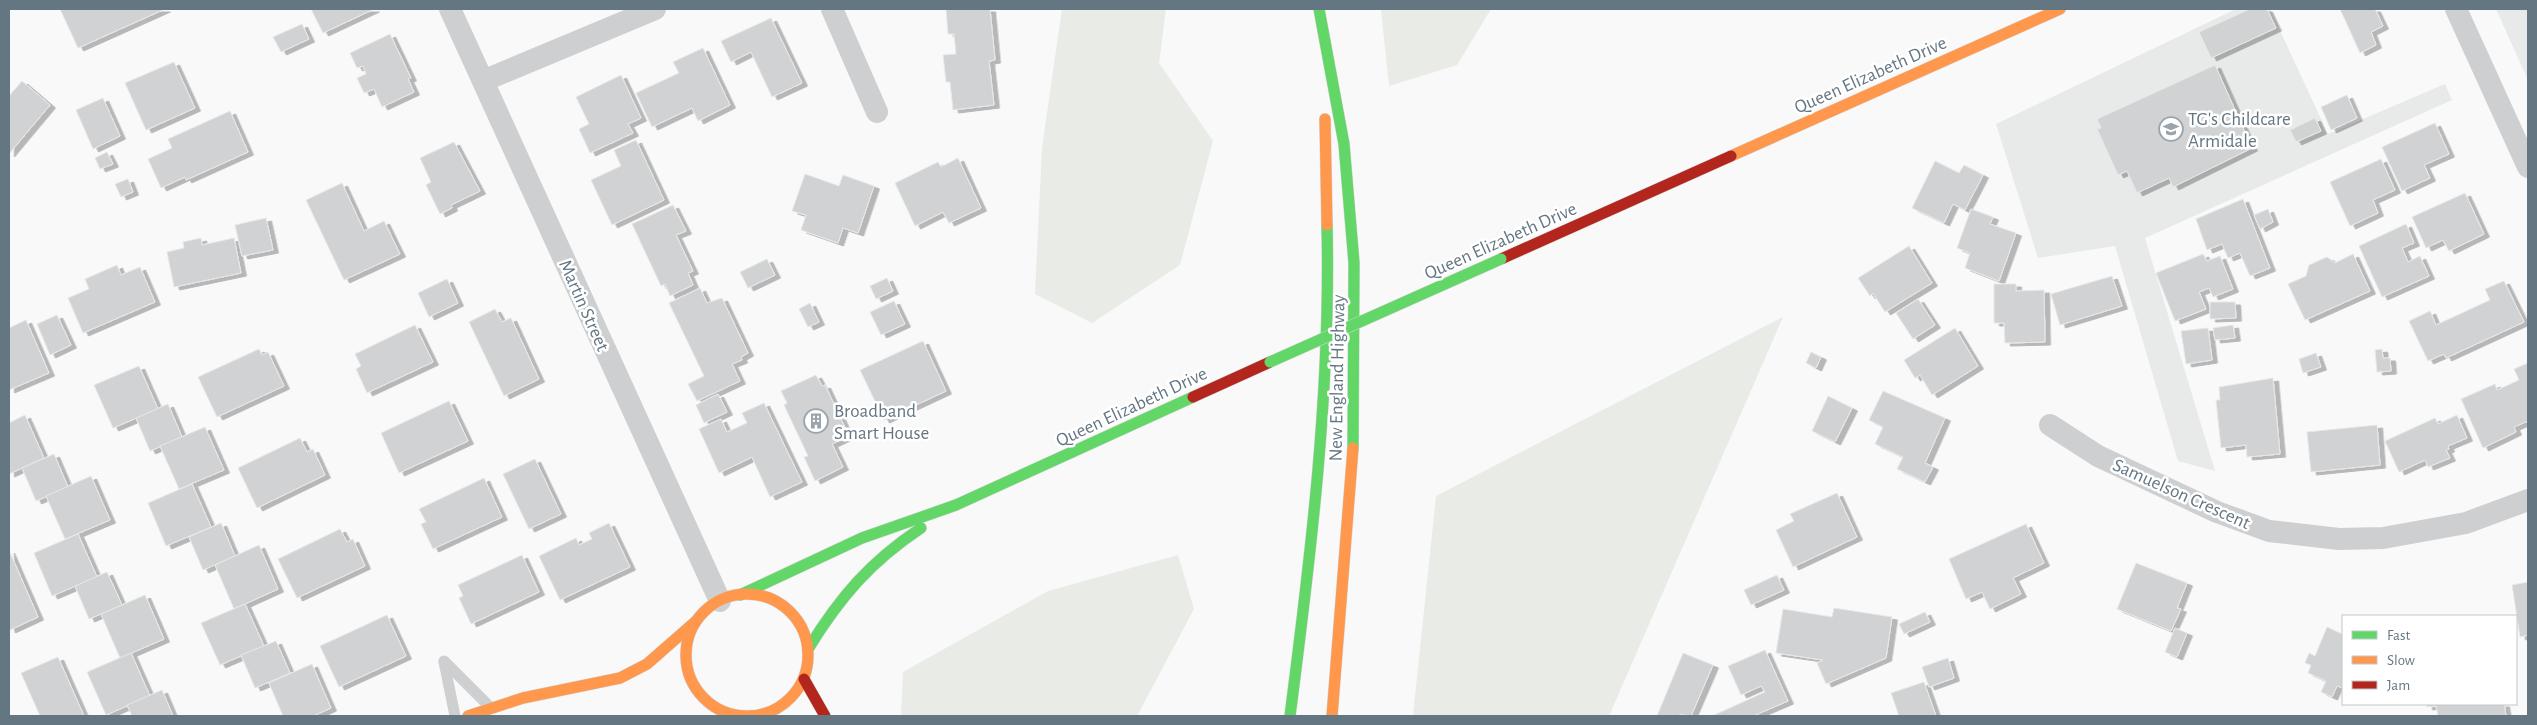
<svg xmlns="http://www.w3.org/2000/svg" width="2537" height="725" font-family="'Alegreya Sans',sans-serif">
	<defs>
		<filter id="shadow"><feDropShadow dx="5.5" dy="3" stdDeviation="0" flood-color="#0004"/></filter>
	</defs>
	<rect width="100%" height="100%" fill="#f9f9f9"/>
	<!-- built -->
	<g fill="#e8e9e9">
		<polygon points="2236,9 2270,9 2328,134 2445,84 2452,100 2145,238 2215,471 2178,461 2115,246 2038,258 1996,124"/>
		<polygon points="2496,9 2528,9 2528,80"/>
	</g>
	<!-- green -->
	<g fill="#e8ebe6">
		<polygon points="1062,9 1166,9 1159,63 1213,141 1180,265 1092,323 1035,294 1042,148"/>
		<polygon points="1381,9 1491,9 1457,65 1389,86"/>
		<polygon points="1783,317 1609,716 1413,716 1436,496"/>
		<polygon points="1178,555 1194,609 1137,716 901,716 903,672 1048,591"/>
	</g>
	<!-- building -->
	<g fill="#d0d2d3" stroke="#e8e8e8" filter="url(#shadow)">
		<polygon points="60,9 165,9 78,48"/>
		<polygon points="311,9 374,9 323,33"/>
		<polygon points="946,9 990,9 995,60 989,61 994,105 953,110 950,82 946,82 943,55 956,54 954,34 948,34"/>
		<polygon points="2250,9 2267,9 2276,28 2211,58 2199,32"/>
		<polygon points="2340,9 2375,9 2383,26 2371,32 2376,45 2360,53"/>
		<polygon points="771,18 802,83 772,97 751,52 731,62 721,41"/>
		<polygon points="302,24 309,39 281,52 273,37"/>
		<polygon points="390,34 411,78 408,79 414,92 382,107 374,89 364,93 357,78 366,74 363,66 357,68 350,53"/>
		<polygon points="703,48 730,105 698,121 692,108 652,127 636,93 679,73 673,62"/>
		<polygon points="174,62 195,108 146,130 125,83"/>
		<polygon points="2215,65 2252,148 2173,187 2169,178 2137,193 2127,171 2118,175 2097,129 2101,128 2097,119"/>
		<polygon points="621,75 641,118 628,124 633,133 590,153 579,129 589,124 576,97"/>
		<polygon points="22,81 50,105 9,154 9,96"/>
		<polygon points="2347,95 2357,118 2331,130 2321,107"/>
		<polygon points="103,98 120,136 93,149 76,110"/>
		<polygon points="230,111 248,152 186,180 185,177 161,188 148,159 172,148 168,139"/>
		<polygon points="2315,118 2321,131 2296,142 2290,130"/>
		<polygon points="2435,123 2449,154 2424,165 2430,178 2402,191 2382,147"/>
		<polygon points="636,140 664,200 612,225 591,180 621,166 614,150"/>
		<polygon points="454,142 480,191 451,205 452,208 440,214 426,185 431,182 420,158"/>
		<polygon points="107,152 113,164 100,169 95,158"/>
		<polygon points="958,158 981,208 949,223 943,212 915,226 895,183 938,162 941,167"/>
		<polygon points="2381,159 2395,190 2373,200 2378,213 2350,226 2330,182"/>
		<polygon points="1935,161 1959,173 1964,165 1983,175 1965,210 1953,204 1944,223 1912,208"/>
		<polygon points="805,174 839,186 843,175 874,186 858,233 843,228 838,243 801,230 806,215 792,211"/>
		<polygon points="128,179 133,192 121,197 115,184"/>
		<polygon points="342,183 364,231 384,221 400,254 344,280 306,200"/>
		<polygon points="2465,193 2484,234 2449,251 2443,240 2426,248 2412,217"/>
		<polygon points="2243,199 2270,268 2250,276 2240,253 2228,258 2222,244 2207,250 2196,219"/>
		<polygon points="673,205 686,231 676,235 693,271 688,273 693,285 670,296 665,284 661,286 632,224"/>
		<polygon points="1971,209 1993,217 1990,224 2016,233 1999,281 1965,268 1970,253 1957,248"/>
		<polygon points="2268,209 2273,222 2260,229 2254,215"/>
		<polygon points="266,218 273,250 242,256 235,225"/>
		<polygon points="2406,224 2414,243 2402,248 2408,262 2420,256 2429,276 2382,297 2359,246"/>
		<polygon points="201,238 202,245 234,238 241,273 174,287 167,252 184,248 183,242"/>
		<polygon points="1909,246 1932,283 1885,312 1873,293 1870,296 1858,278"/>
		<polygon points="2203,254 2207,261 2220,256 2233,289 2213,297 2209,288 2199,292 2206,309 2175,321 2156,273"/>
		<polygon points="2353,254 2370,291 2305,320 2288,284 2306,276 2309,265 2327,257 2335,263"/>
		<polygon points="767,259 775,275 748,288 740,272"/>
		<polygon points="117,265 121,275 140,267 155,302 83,333 68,298 89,289 85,279"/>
		<polygon points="2112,276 2122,306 2060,325 2051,294"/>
		<polygon points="887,278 893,291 876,299 870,286"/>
		<polygon points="447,279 458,303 429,317 418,293"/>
		<polygon points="2504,281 2524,322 2446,358 2444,354 2428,361 2409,321 2430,311 2436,325 2490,300 2485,289"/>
		<polygon points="1994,284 2016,284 2016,291 2044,290 2045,342 2005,343 2004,323 1994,323"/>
		<polygon points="700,288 707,303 722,298 748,353 741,357 742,360 732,364 740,381 697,401 688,384 704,376 669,303"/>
		<polygon points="1918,299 1935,325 1913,339 1896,313"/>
		<polygon points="894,301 905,324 881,335 870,312"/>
		<polygon points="2210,302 2235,302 2236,318 2210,319"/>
		<polygon points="810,303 819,322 808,327 799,309"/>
		<polygon points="495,309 502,322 511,318 539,379 504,396 469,322"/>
		<polygon points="57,315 71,345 50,355 37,324"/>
		<polygon points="26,320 49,373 9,390 9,328"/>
		<polygon points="415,325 433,362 367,393 356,369 361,366 355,354"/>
		<polygon points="2233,325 2235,338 2215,340 2213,328"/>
		<polygon points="1955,328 1978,366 1932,395 1920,375 1915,378 1904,360"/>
		<polygon points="2208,328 2212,360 2186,364 2181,331"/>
		<polygon points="923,341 946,391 884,420 860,370"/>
		<polygon points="259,349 262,355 268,352 284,386 217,417 198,377"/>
		<polygon points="2382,349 2383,358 2390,358 2391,371 2377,372 2375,350"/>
		<polygon points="1811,352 1821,357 1816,368 1806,363"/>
		<polygon points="2316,353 2321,367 2303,373 2299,359"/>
		<polygon points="2528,363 2528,421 2514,427 2516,432 2483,448 2461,399 2495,384 2497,390 2519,380 2514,369"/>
		<polygon points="139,366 158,409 113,428 94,385"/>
		<polygon points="816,375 822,386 825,385 849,436 832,444 843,467 815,481 804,457 808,456 784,405 787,403 781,391"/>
		<polygon points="2273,378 2280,454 2247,457 2246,445 2221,448 2216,400 2220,400 2219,387"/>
		<polygon points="1883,391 1945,418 1925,463 1933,467 1925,482 1897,469 1903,457 1875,444 1883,427 1869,420"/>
		<polygon points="718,394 727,412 704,423 696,405"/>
		<polygon points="1828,396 1852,408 1835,442 1812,431"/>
		<polygon points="449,401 468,441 399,473 381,433"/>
		<polygon points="764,403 802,482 770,497 752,457 719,473 699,429 721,419 727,432 747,423 742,413"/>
		<polygon points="168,404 182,437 150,451 136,418"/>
		<polygon points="25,415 44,458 9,474 9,423"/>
		<polygon points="2457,415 2467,438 2448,446 2449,449 2446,450 2450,458 2428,467 2425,460 2399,472 2385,441 2435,418 2438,424"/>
		<polygon points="2377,425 2380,465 2311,472 2307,432"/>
		<polygon points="205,427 224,470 179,489 160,446"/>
		<polygon points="300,438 307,452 313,449 325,475 257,508 238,468"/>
		<polygon points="54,454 68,487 36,501 22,468"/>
		<polygon points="535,459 561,514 529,529 503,474"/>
		<polygon points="91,476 110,520 65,539 46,496"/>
		<polygon points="484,478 502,517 433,549 421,524 426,522 419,509"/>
		<polygon points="192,484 211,527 166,546 148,503"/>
		<polygon points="1837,493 1857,537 1793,567 1776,530 1794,521 1790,514"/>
		<polygon points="221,523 235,556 203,570 189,537"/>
		<polygon points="609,523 630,567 560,600 539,556 576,538 579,545 592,539 589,533"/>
		<polygon points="2026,524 2044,563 2013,578 2021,594 1990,609 1982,592 1966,599 1949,559"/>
		<polygon points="340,529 347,542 353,539 365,566 297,598 278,559"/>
		<polygon points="78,534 97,577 52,596 34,553"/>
		<polygon points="259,545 278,589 234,609 215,565"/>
		<polygon points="9,550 38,617 10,630 9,627"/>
		<polygon points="522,555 539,592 471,624 459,598 463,596 458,585"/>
		<polygon points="2136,563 2187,583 2177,608 2181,609 2171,631 2117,609"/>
		<polygon points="107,572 122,605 89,619 75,586"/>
		<polygon points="1777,575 1784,590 1751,605 1744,590"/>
		<polygon points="2528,582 2528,635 2520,637 2512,585"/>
		<polygon points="145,595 164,639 120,658 101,614"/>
		<polygon points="245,604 264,646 220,665 201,623"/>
		<polygon points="1834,608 1892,617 1886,658 1826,684 1817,663 1823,660 1776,653 1783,609 1832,617"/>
		<polygon points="1925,612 1930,622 1904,634 1899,624"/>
		<polygon points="387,615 406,656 339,687 320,646"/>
		<polygon points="2327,627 2342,634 2343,630 2343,688 2337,686 2332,697 2321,692 2326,681 2308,673 2311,665 2305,663 2309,653 2315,656"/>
		<polygon points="2175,628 2187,633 2177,657 2165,652"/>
		<polygon points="276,641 290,673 255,688 241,655"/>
		<polygon points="1765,650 1788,701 1753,716 1712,716 1765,692 1761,686 1741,695 1728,666"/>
		<polygon points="131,653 150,696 106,715 87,672"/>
		<polygon points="1683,653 1713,665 1691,716 1680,714 1679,716 1657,716"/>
		<polygon points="58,657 84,716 40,716 21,673"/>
		<polygon points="1948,658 1954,678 1929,687 1922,667"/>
		<polygon points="312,664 331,708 313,716 283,716 269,683"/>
		<polygon points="1924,682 1936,716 1899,716 1891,693"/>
		<polygon points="162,690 173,716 132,716 127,705"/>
		<polygon points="2427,704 2504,704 2506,716 2438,716 2436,706 2427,707"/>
	</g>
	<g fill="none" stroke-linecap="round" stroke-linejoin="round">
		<!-- fast casing -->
		<g stroke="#d5d6d7" stroke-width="12">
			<g id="fast">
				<polyline points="1319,9 1344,144 1354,263 1353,448"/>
				<polyline points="740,595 862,538 956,505 1193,397"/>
				<path d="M808,649C840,597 870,562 921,528"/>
				<path d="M1290,716C1311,553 1331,389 1327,225"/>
			</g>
		</g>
		<!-- slow casing -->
		<g stroke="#d5d6d7" stroke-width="12">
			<g id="slow">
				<polyline points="1325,119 1327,225"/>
				<polyline points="1731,156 2060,9"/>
				<circle cx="747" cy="655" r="61"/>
				<polyline points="468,716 523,698 620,678 647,664 695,622"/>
				<polyline points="1332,716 1353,448"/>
			</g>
		</g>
		<!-- jam casing -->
		<g stroke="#d5d6d7" stroke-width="12">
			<g id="jam">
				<polyline points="1501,259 1731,156"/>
				<polyline points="1193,397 1270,362"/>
				<polyline points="804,679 825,716"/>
			</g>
		</g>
		<!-- lane -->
		<g stroke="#cecfd0" stroke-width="11">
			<polyline points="444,661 489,706"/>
			<polyline points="444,662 455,716"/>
		</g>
		<!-- street -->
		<g stroke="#cecfd0" stroke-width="22">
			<polyline points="450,9 720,601"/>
			<polyline points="832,9 877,112"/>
			<polyline points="2456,9 2528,167"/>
			<polyline points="483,81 655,9"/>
			<polyline points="2050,425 2098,456 2217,512 2269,531 2339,539 2383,538 2466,523 2528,500"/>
		</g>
		<!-- fast -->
		<use href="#fast" stroke="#63d668" stroke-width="11"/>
		<!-- slow -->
		<use href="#slow" stroke="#ff974d" stroke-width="11"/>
		<!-- jam -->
		<use href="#jam" stroke="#b3261e" stroke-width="11"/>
		<!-- fast-bridge casing -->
		<g stroke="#d5d6d7" stroke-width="12" stroke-linecap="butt">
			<polyline id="fast-bridge" points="1270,362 1501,259"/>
		</g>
		<!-- fast-bridge -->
		<use href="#fast-bridge" stroke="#63d668" stroke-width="11"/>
	</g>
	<!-- icons -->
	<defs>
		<g id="school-ring" transform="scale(1.25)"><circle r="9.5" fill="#fff" stroke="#99a4ac" stroke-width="1.5"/><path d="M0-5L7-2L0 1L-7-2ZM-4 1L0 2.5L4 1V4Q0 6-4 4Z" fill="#99a4ac"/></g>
		<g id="building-ring" transform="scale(1.25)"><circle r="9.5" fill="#fff" stroke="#99a4ac" stroke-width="1.5"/><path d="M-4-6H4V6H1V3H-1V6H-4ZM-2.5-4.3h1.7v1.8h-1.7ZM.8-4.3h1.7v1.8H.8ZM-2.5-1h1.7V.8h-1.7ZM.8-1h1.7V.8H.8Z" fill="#99a4ac"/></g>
	</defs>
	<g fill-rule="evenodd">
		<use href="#school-ring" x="2171" y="129"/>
		<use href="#building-ring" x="816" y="421"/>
	</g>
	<g text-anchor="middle" stroke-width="5" stroke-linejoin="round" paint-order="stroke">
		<!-- street labels -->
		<g font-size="19" fill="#657683" stroke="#fff">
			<text transform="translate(1870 74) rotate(-24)" y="7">Queen Elizabeth Drive</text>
			<text transform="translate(1500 240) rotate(-24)" y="7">Queen Elizabeth Drive</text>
			<text transform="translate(585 305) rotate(66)" y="7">Martin Street</text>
			<text transform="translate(1336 378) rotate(-89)" y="7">New England Highway</text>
			<text transform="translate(1131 406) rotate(-25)" y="7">Queen Elizabeth Drive</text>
			<text transform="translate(2182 493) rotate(24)" y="7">Samuelson Crescent</text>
		</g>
		<!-- poi labels -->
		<g font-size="19" fill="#657683" stroke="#fff" text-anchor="start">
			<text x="2188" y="125">TG's Childcare<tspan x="2188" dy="22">Armidale</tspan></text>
			<text x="834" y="417">Broadband<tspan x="834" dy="22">Smart House</tspan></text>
		</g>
	</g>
	<!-- border -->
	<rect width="2537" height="725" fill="none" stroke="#657683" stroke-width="20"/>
	<!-- legend -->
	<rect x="2342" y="615" width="175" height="90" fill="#ffffff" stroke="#c1c8cd"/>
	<rect x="2352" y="631" width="25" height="8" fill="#63d668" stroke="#c1c8cd"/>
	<text x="2387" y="640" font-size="15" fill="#657683">Fast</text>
	<rect x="2352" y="656" width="25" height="8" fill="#ff974d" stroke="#c1c8cd"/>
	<text x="2387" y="665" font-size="15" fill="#657683">Slow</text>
	<rect x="2352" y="681" width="25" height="8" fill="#b3261e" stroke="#c1c8cd"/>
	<text x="2387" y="690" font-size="15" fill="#657683">Jam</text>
</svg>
